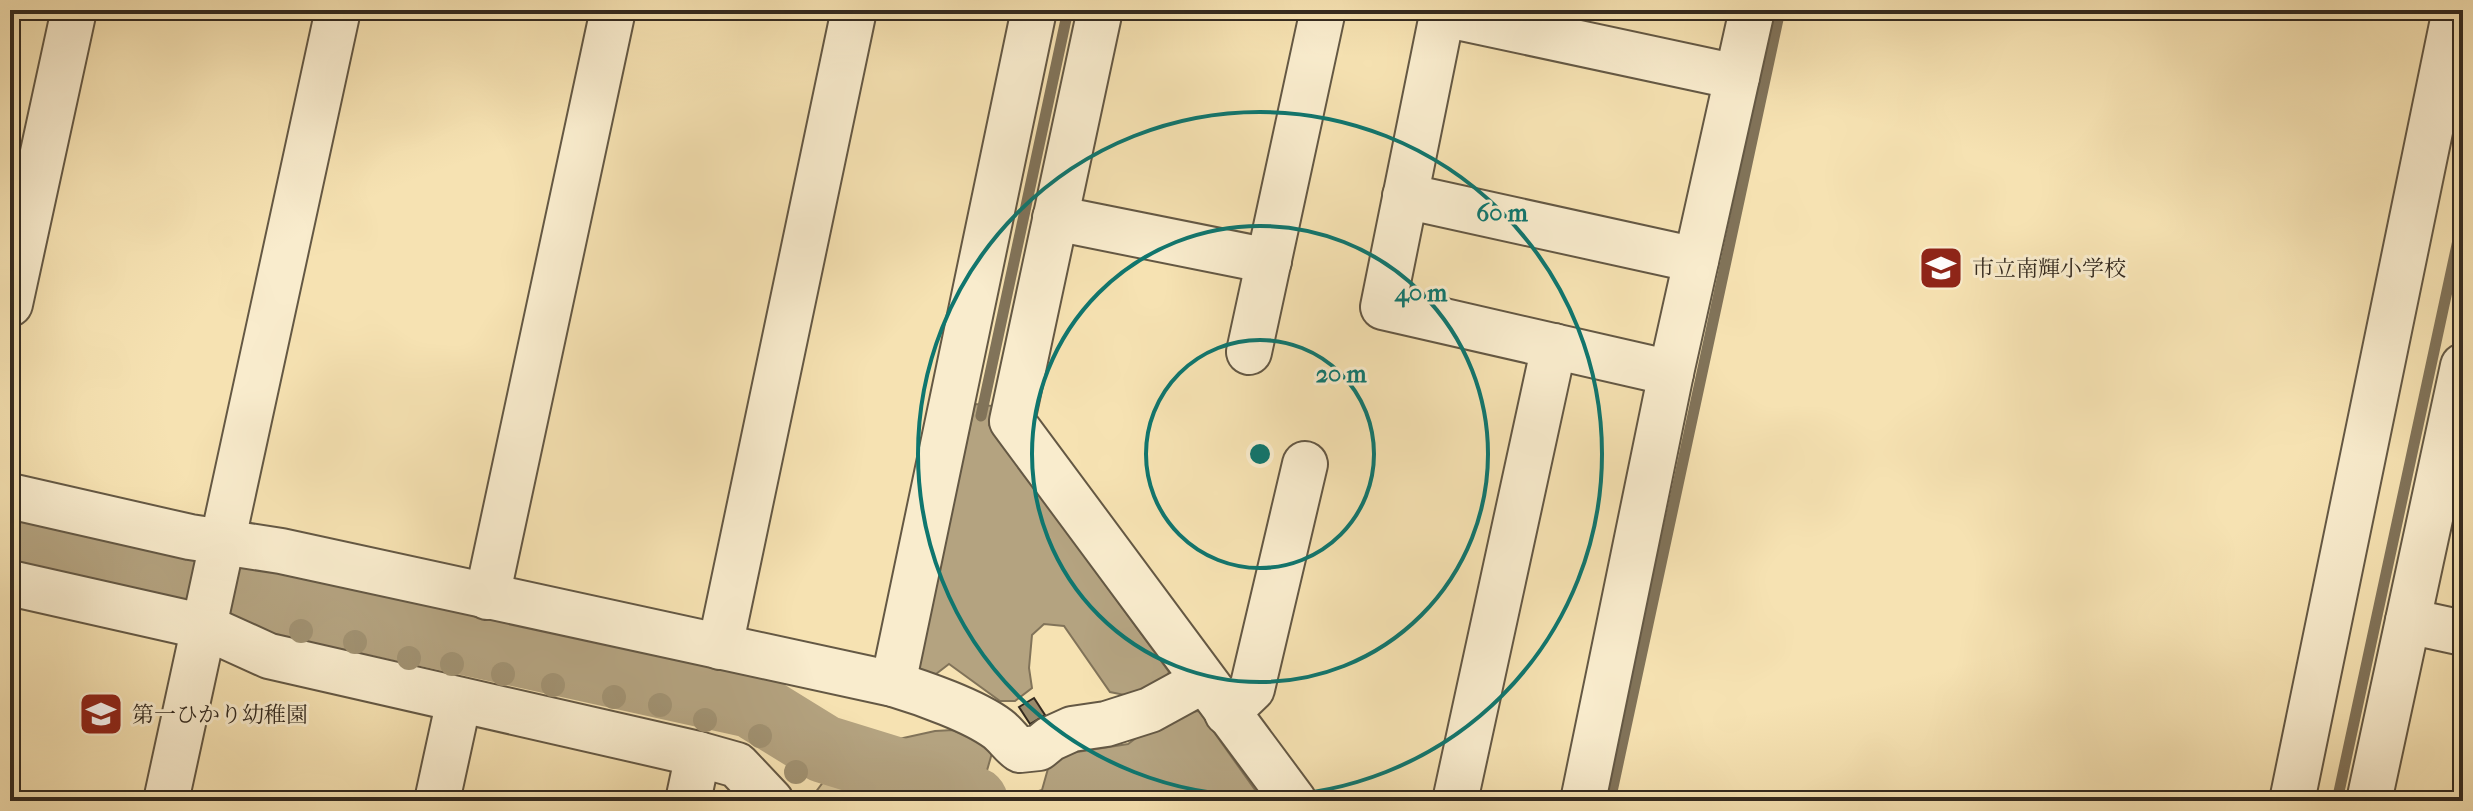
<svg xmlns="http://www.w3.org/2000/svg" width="2473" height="811" font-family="'IM FELL French Canon','Noto Serif JP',serif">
	<rect width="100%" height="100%" fill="#f6e2b2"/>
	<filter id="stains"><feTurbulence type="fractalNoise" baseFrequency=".0025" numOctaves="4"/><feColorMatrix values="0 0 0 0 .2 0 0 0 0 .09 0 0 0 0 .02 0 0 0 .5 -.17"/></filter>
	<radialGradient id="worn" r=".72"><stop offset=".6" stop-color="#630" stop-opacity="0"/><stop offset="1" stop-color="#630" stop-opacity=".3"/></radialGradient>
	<!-- green -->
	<polygon fill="#d5c399" stroke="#84765c" stroke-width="2" points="830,773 873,790 912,801 809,801"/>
	<!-- water -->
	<polygon fill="#b4a380" stroke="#817359" stroke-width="2" points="975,404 993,406 989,425 1169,672 1159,692 1171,714 1199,711 1263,801 929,801 876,787 804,759 772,727 782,710 810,728 876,744 935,731 953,730 981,742 992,753 984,781 988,792 1026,795 1042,790 1049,765 1064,754 1128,744 1144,732 1130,696 1110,692 1064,626 1044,624 1032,635 1029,668 1032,688 1015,701 1000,701 949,664 936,674 916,671"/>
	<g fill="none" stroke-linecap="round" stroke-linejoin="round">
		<!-- stream -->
		<g stroke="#817359" stroke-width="11">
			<polyline points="981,416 1068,10"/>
			<polyline points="1610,801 1780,10"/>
			<polyline points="2337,801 2463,217"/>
		</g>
		<!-- river -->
		<polyline stroke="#b4a380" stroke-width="68" points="10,541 751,704 824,749 918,778 974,801"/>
	</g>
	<!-- building -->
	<polygon fill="#998a6b" stroke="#342a1f" stroke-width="2" points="1034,698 1045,715 1030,724 1019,707"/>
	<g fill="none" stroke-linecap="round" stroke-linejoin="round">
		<!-- minor casing -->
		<g stroke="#645844" stroke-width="48">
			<g id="minor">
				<polyline points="1100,10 1012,421 1294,801"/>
				<polyline points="1443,10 1383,307 1671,373"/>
				<polyline points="1443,14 1737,77"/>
				<polyline points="1405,196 1696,260"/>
				<polyline points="1055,218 1269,261"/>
				<polyline points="10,304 74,10"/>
				<polyline points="1249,352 1323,10"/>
				<path d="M10,496L190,537L281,551L893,684C923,693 974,711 998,729C1006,735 1011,744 1020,750L1039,748L1050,739L1072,729L1106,724L1150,710L1203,681"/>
				<polyline points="10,583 205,627 269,656 698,754 737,765 771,801"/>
				<polyline points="487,597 613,10"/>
				<polyline points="2408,621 2463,633"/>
				<polyline points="720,647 854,10"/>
				<polyline points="893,684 1034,10"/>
				<polyline points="1227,713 1252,689 1305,464"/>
				<polyline points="166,801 338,10"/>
				<polyline points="437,801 459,700"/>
				<polyline points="688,801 698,754"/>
				<polyline points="1455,801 1554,346"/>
				<polyline points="1583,801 1671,373 1752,10"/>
				<polyline points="2292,801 2455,10"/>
				<polyline points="2369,801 2463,366"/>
			</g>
		</g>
		<!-- minor -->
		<use href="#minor" stroke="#f9eccd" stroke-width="44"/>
	</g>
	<!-- trees -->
	<g fill="#a19272">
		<circle cx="301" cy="631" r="12"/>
		<circle cx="355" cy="642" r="12"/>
		<circle cx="409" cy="658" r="12"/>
		<circle cx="452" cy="664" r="12"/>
		<circle cx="503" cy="674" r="12"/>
		<circle cx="553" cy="685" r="12"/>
		<circle cx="614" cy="697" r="12"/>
		<circle cx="660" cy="705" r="12"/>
		<circle cx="705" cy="720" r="12"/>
		<circle cx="760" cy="736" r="12"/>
		<circle cx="796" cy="772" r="12"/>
	</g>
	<!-- distance rings -->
	<g fill="none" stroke="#0f766e" stroke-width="4">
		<circle cx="1260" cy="454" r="114"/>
		<circle cx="1260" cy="454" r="228"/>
		<circle cx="1260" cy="454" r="342"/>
	</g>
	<!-- icons -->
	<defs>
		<g id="school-square" transform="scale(2.3)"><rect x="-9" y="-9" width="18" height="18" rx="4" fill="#8f2418" stroke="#f9eccd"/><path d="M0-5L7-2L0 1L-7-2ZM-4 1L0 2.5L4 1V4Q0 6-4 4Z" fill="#fff"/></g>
	</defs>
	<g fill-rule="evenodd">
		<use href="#school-square" x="1941" y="268"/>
		<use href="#school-square" x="101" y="714"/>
	</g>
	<g text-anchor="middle" stroke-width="6" stroke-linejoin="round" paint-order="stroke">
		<!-- poi labels -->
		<g font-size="22" fill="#342a1f" stroke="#f9eccd" text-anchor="start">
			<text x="1972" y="276">市立南輝小学校</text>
			<text x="132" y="722">第一ひかり幼稚園</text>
		</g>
	</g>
	<circle cx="1260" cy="454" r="12" fill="#0f766e" stroke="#f9eccd" stroke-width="4"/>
	<g font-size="24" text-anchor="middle" font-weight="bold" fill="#0f766e" stroke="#f9eccd" stroke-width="6" stroke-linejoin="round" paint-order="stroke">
		<text x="1502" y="221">60 m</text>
		<text x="1421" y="301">40 m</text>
		<text x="1341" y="382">20 m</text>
	</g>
	<!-- margin -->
	<rect width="2473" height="811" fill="none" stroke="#f6e2b2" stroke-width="40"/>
	<rect x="12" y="12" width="2449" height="787" fill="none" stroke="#342a1f" stroke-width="4"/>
	<rect x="20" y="20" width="2433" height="771" fill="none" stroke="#342a1f" stroke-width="2"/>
	<rect width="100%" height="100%" filter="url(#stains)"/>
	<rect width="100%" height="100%" fill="url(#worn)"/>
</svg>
